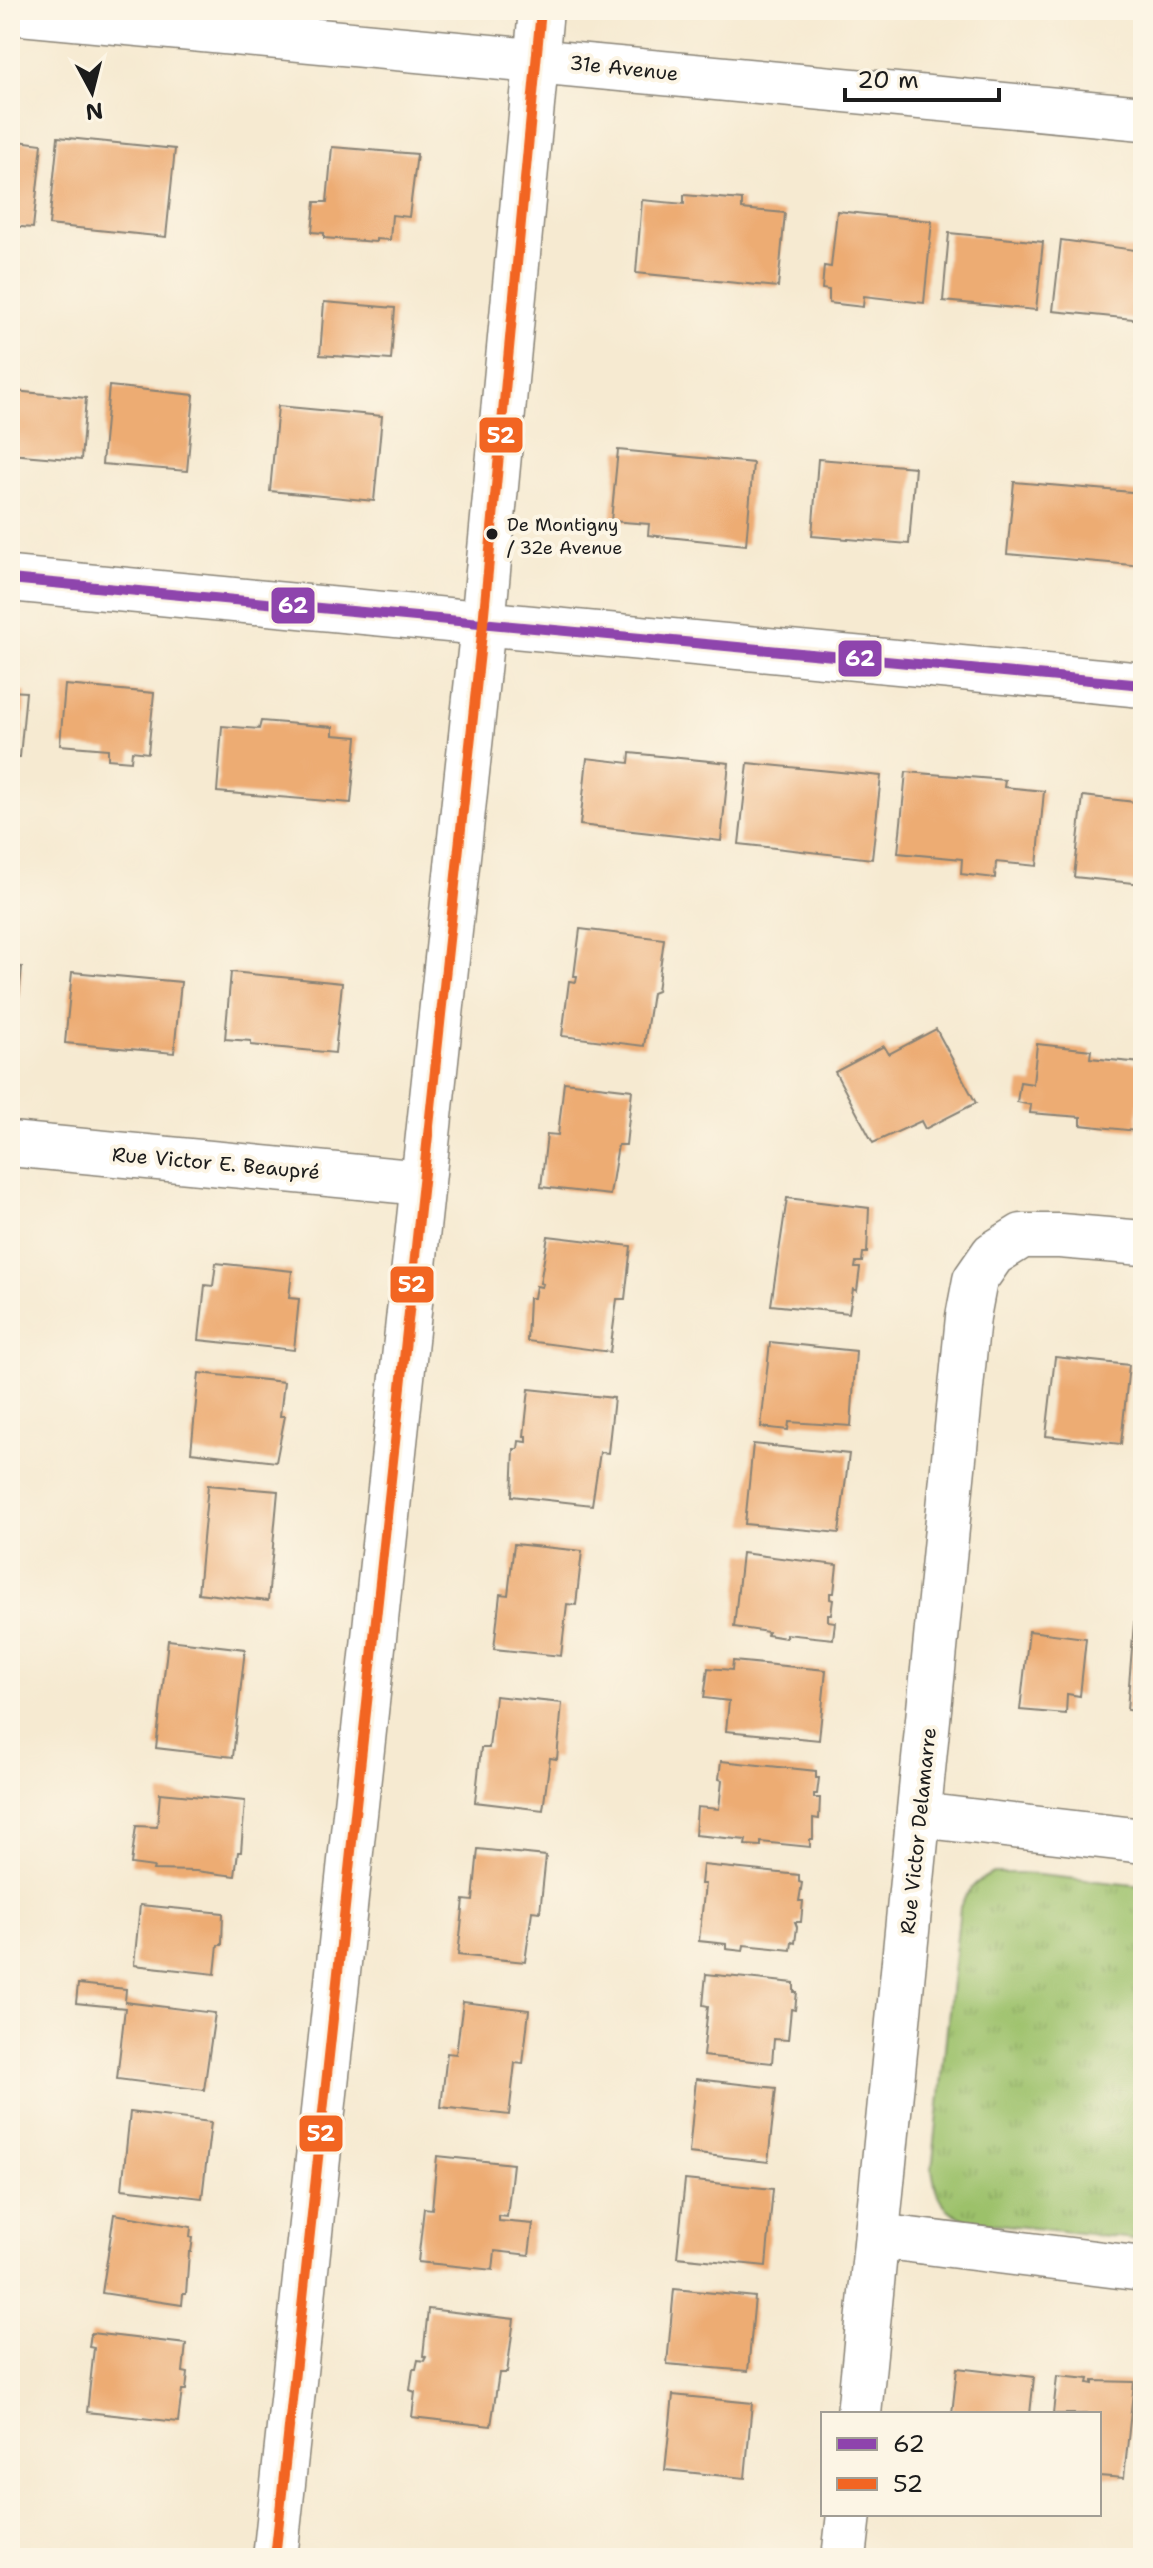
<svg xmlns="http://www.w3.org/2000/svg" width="1153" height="2568" font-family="'Shantell Sans',sans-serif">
	<defs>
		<pattern id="grass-tufts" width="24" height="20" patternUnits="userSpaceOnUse" patternTransform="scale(2)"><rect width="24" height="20" fill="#9cc16b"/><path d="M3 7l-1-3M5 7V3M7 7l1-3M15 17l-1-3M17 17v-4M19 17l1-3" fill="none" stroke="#86a55c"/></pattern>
	</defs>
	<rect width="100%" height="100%" fill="#fcf5e5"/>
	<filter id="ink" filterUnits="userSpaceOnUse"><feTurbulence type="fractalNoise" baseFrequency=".0125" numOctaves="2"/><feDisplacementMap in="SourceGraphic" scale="16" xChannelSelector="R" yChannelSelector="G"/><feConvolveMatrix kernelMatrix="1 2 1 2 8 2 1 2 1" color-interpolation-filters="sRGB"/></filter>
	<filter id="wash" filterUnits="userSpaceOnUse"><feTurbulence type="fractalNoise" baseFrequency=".006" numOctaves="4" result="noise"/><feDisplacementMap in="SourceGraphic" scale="32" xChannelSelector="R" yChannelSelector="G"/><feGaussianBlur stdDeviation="1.8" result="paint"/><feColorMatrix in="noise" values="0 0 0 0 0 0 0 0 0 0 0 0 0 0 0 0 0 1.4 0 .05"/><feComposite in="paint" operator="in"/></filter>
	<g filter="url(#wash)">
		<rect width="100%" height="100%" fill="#f6ead1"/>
		<!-- grass -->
		<path fill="url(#grass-tufts)" stroke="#5c6e44" stroke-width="2" d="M993,1873H1020L1143,1886V2240L969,2221C940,2209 937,2200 932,2170L960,1907C968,1889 976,1881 993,1873Z"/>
		<g id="blocks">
			<!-- building -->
			<g fill="#edac73">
				<polygon points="58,137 175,149 166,237 49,225"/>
				<polygon points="10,140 42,144 33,228 10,226"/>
				<polygon points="332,147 417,154 409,217 392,215 390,240 376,239 376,242 324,238 324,233 312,232 315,202 327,202"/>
				<polygon points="684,195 742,200 742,209 785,213 778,287 636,273 642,200 684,204"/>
				<polygon points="837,211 932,221 924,303 864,296 863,307 829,303 829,290 822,289 824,266 831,267"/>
				<polygon points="949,233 1043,242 1036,310 943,301"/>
				<polygon points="1061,240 1143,251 1143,320 1053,311"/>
				<polygon points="324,302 395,308 391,360 320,355"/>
				<polygon points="10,380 15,381 14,391 86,398 81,460 10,454"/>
				<polygon points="109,386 194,395 187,471 102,464"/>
				<polygon points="278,406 382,416 374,501 270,491"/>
				<polygon points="618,450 753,463 746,545 648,535 649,524 611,521"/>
				<polygon points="818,459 915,467 909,544 812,536"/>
				<polygon points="1014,482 1143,493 1143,566 1007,554"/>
				<polygon points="65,685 154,693 148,753 132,751 131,761 108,759 108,749 60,745"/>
				<polygon points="10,691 26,692 20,757 10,757"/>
				<polygon points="261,721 333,727 333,735 357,737 351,803 217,792 222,726 259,729"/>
				<polygon points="630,753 729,763 721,841 580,825 587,758 629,763"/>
				<polygon points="748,763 881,776 872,859 739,844"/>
				<polygon points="906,772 1005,780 1004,787 1044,791 1037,866 996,862 995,878 961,874 962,859 898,853"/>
				<polygon points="1083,796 1143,803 1143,884 1074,877"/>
				<polygon points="580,929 664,939 657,991 652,993 644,1046 562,1036 569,981 576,982 577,976 574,976"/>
				<polygon points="10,966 22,967 15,1038 10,1038"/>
				<polygon points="72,972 181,982 174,1053 65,1043"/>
				<polygon points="231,972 342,983 335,1053 251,1045 251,1041 225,1039"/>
				<polygon points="936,1029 976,1103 925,1129 921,1121 873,1143 835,1072 884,1046 889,1054"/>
				<polygon points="1037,1044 1091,1050 1090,1058 1142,1063 1136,1131 1081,1125 1081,1117 1030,1113 1031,1105 1017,1102 1020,1082 1033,1084"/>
				<polygon points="564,1082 632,1090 626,1145 618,1145 610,1195 541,1187 547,1134 558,1135"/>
				<polygon points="787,1198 869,1208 867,1253 863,1253 862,1262 856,1262 855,1268 860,1268 857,1291 853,1289 849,1313 771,1305"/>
				<polygon points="548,1236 631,1246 625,1299 617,1299 610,1352 527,1341 529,1298 534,1298 536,1286 542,1287 543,1284 540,1283"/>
				<polygon points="216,1263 292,1271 289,1298 299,1299 294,1350 199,1340 205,1285 213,1286"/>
				<polygon points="770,1342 856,1351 851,1426 789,1422 788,1430 761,1427"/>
				<polygon points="1055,1357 1129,1365 1121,1444 1046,1436"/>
				<polygon points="199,1373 284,1382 280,1416 285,1416 276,1462 191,1452"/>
				<polygon points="529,1389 614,1398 608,1453 600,1452 592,1505 512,1496 514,1449 518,1449 519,1441 527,1442 527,1436 524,1436"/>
				<polygon points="753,1444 849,1454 839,1533 745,1524"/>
				<polygon points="208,1485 278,1491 268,1601 198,1593"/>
				<polygon points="514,1544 582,1551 576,1605 567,1604 561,1656 494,1649 500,1594 508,1595"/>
				<polygon points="742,1553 837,1565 834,1593 830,1593 830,1599 833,1600 831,1614 828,1614 828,1621 835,1622 833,1639 786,1634 786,1638 767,1635 768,1632 734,1627"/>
				<polygon points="1134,1623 1143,1624 1143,1712 1127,1710"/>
				<polygon points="1029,1631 1086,1638 1080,1696 1067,1694 1066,1714 1020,1710"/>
				<polygon points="168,1640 245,1649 233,1757 156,1748"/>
				<polygon points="733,1661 826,1670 819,1740 726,1731 729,1701 704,1698 708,1668 732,1670"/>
				<polygon points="495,1696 562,1703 557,1759 550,1758 543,1810 475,1802 481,1748 489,1748"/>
				<polygon points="721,1761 816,1771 816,1778 819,1778 817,1794 814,1794 814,1798 820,1798 819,1819 813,1818 813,1839 810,1839 810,1847 761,1842 761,1846 745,1845 746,1840 695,1835 697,1807 719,1809 722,1780 719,1779"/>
				<polygon points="160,1793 245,1801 241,1852 238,1852 235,1876 196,1871 153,1870 154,1867 131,1864 136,1826 157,1827"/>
				<polygon points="478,1849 546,1856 540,1912 532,1911 525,1962 458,1955 464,1900 473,1901"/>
				<polygon points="703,1865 799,1875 799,1882 802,1883 799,1901 803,1901 801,1922 795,1922 797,1927 795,1943 792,1942 791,1950 744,1945 743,1951 726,1949 726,1944 699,1941 705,1884 701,1884"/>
				<polygon points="140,1905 223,1913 222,1945 218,1945 215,1974 134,1965"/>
				<polygon points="706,1974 794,1983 794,1992 797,1992 795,2010 791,2009 788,2040 774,2039 772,2063 703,2056 708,2006 703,2005"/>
				<polygon points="78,1984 126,1989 125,2002 215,2013 204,2090 117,2079 125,2008 76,2003"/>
				<polygon points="463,2002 529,2010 523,2064 515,2063 509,2115 441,2107 447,2053 456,2054"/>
				<polygon points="696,2079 776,2088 768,2162 689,2153"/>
				<polygon points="130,2112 211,2122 202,2198 122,2189"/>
				<polygon points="437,2156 513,2164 507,2217 499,2216 499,2221 533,2224 529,2255 495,2251 493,2270 418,2262 424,2208 432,2209"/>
				<polygon points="685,2180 773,2189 766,2266 677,2257"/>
				<polygon points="114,2214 191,2227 190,2237 193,2238 191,2252 189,2252 186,2294 183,2294 182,2305 102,2293"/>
				<polygon points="674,2289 755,2297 748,2371 667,2364"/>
				<polygon points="428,2309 514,2319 507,2373 499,2373 491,2426 412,2417 415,2392 410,2390 413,2369 416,2369 418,2360 424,2361 426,2357 423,2356"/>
				<polygon points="91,2333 186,2344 183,2372 188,2373 186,2390 182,2390 178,2422 87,2412 94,2348 89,2347"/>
				<polygon points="957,2368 1034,2377 1030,2414 952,2414"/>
				<polygon points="1057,2376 1089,2379 1088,2383 1093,2384 1093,2381 1134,2382 1124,2478 1099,2476 1099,2414 1053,2414"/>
				<polygon points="673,2395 752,2403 745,2478 665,2470"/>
				<polygon points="56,2551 103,2556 102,2558 55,2558"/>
			</g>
		</g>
	</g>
	<g filter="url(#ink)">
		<use href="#blocks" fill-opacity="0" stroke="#898376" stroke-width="2"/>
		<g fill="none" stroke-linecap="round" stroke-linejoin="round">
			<!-- minor casing -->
			<g stroke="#898376" stroke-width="47">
				<g id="minor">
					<polyline points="10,12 1143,118"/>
					<polyline points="10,579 1143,685"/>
					<polyline points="10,1144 422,1183"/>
					<polyline points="919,1815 1143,1841"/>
					<polyline points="878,2236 1143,2269"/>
					<polyline points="859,2414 968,1317 975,1280 993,1254 1022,1236 1060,1236 1143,1243"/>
					<polyline points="275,2558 483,624 541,10"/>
					<polyline points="844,2558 849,2514"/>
				</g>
			</g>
			<!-- minor -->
			<use href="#minor" stroke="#fff" stroke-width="44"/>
			<!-- bus-1 casing -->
			<g stroke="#fcf5e5" stroke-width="16">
				<polyline id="bus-1" points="10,579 1143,685"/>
			</g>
			<!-- bus-2 casing -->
			<g stroke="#fcf5e5" stroke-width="16">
				<polyline id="bus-2" points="275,2558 483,624 541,10"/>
			</g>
			<!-- bus-1 -->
			<use href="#bus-1" stroke="#8e44ad" stroke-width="10"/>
			<!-- bus-2 -->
			<use href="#bus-2" stroke="#f26522" stroke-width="10"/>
		</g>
	</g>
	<!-- markers -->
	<circle fill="#1c1c1c" stroke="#fcf5e5" stroke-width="3" cx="492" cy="534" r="7"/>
	<g text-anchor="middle" stroke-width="8" stroke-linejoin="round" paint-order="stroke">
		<!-- bus labels -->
		<g font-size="18" fill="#1c1c1c" stroke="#fcf5e5" text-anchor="start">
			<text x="507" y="531">De Montigny<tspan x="507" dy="23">/ 32e Avenue</tspan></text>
		</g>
		<!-- street labels -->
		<g font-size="20" fill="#1c1c1c" stroke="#fcf5e5">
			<text transform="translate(624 68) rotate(6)" y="7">31e Avenue</text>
			<text transform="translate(216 1163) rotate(5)" y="7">Rue Victor E. Beaupré</text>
			<text transform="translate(918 1831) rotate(-84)" y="7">Rue Victor Delamarre</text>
		</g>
	</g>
	<g stroke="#fcf5e5" stroke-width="3">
		<rect x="478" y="416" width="46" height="38" rx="8" fill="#f26522"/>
		<rect x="270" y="586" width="46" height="39" rx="8" fill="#8e44ad"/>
		<rect x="837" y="639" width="46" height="39" rx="8" fill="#8e44ad"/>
		<rect x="389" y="1265" width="46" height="39" rx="8" fill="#f26522"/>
		<rect x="298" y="2114" width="46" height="39" rx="8" fill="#f26522"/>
	</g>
	<g font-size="22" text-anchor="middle" font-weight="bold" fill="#fff">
		<text x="501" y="443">52</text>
		<text x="293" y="613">62</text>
		<text x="860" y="666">62</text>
		<text x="412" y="1292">52</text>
		<text x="321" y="2141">52</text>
	</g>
	<!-- margin -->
	<rect width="1153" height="2568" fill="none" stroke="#fcf5e5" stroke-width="40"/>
	<!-- legend -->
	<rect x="821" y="2412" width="280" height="104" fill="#fcf5e5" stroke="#a29e95" stroke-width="2"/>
	<rect x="837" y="2438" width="40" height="12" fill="#8e44ad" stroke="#a29e95" stroke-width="2"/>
	<text x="893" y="2452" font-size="24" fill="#1c1c1c">62</text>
	<rect x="837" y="2478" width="40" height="12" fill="#f26522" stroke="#a29e95" stroke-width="2"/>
	<text x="893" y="2492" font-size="24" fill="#1c1c1c">52</text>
	<!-- north arrow -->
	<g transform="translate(92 92) rotate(173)" stroke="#fcf5e5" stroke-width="6" paint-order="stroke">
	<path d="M0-6L14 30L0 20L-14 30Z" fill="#1c1c1c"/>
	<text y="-12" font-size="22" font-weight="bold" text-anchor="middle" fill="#1c1c1c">N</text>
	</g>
	<!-- scale -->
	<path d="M845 88v12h154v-12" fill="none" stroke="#1c1c1c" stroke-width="4"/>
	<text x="857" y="88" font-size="24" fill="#1c1c1c" stroke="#fcf5e5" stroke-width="6" paint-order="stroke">20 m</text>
</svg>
